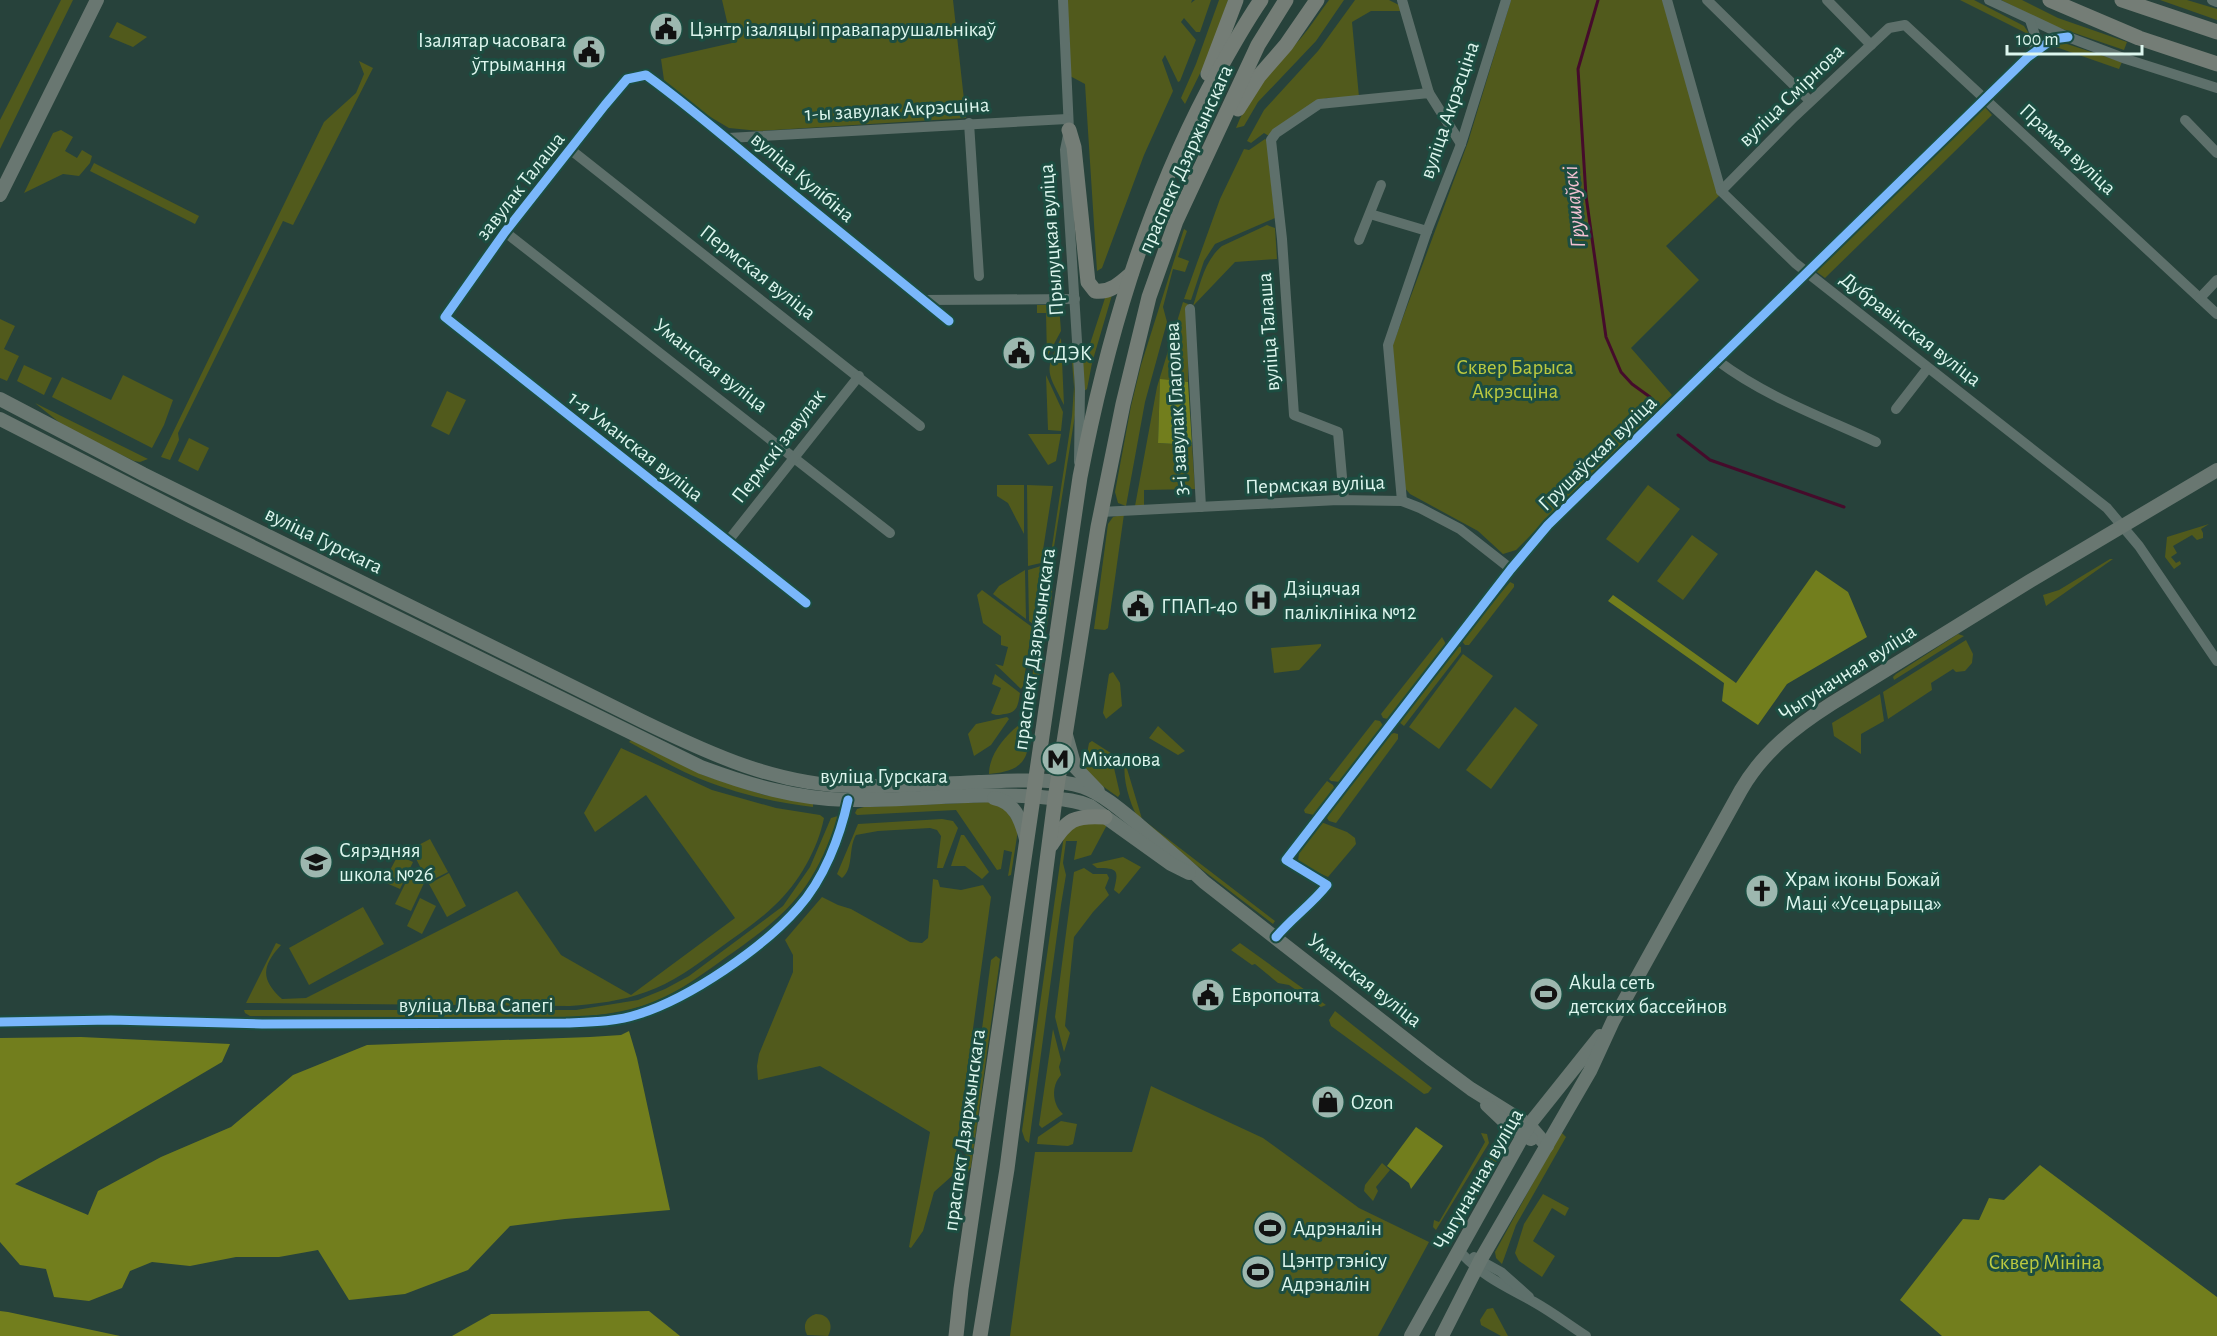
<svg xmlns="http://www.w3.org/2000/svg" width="2217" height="1336" font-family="'Alegreya Sans',sans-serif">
	<rect width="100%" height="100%" fill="#27423b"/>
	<!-- green -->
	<g fill="#515a1c">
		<polygon points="61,0 73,0 0,149 0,120"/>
		<polygon points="722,0 953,0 966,118 759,131 729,128 707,115 664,80 661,59 732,43"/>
		<polygon points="1066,0 1192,0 1191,3 1195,0 1211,0 1200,32 1196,32 1184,18 1181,22 1196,40 1180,81 1178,82 1165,55 1162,60 1173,91 1144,155 1102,268 1097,271 1085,84 1070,76"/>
		<polygon points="1219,0 1228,0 1210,53 1185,104 1181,98 1196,64"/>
		<path d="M1329,0H1344L1316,41L1258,102L1244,126L1236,128C1249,93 1276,65 1301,38C1311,26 1320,12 1329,0Z"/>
		<polygon points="1355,0 1389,0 1401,6 1402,11 1371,11 1352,22 1359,97 1326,98 1269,136 1264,133 1251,143 1247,141 1264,110 1318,51"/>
		<polygon points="1511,0 1663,0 1720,195 1666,246 1699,280 1631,348 1672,395 1516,550 1503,554 1478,531 1410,494 1403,486 1392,347 1468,142"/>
		<polygon points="1960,0 1974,0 2024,26 2030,35"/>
		<polygon points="2001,0 2022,0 2058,18 2127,42 2124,50 2051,25"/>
		<polygon points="2160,0 2187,0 2217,9 2217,20"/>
		<polygon points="117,22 147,37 133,47 109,37"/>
		<polygon points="2064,43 2122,62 2119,69 2053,46 2056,44"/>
		<polygon points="359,61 373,68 293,225 283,221 178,433 179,440 170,460 161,457 324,122 356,93 364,74"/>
		<polygon points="1984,106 1992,115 1825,278 1814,270"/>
		<polygon points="61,130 73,137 65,151 77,158 82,150 92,156 90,163 79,176 63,174 24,193 53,133"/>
		<polygon points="1265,139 1267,140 1275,218 1215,244 1204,261 1191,300 1184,299 1220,199 1244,149 1249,150"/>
		<polygon points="94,163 199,216 195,224 90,171"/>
		<path d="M1267,225L1275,228L1277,259L1235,262L1193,306C1200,285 1204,261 1222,246Z"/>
		<polygon points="1184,229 1187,231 1178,257 1189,261 1185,272 1173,269 1163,307 1167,322 1145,402 1126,506 1118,503 1115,492 1131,406 1141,365"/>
		<polygon points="1106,295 1112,295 1092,363 1087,389 1084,391 1082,346 1090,344"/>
		<polygon points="1183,302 1188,304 1188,382 1160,380 1158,443 1192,445 1195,489 1144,490 1144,506 1135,506 1157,387"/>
		<polygon points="1037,305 1059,305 1061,331 1047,357 1046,313 1037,313"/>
		<polygon points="0,319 15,326 4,349 19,356 7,381 0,378"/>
		<path d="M1061,338L1064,405C1048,372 1043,373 1061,338Z"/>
		<path d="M1074,346L1075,415L1053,553L1052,595L1027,752C1022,770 1005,772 989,774C989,755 1004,737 1019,725L1018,742H1027L1031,709L1029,697L1072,416L1074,387L1071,349Z"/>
		<polygon points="24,365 52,378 44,395 17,381"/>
		<polygon points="123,375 173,400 164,425 152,448 52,397 62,377 111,400"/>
		<polygon points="1046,375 1063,412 1061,431 1048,430"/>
		<polygon points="447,391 466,400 449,435 431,426"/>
		<polygon points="35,403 148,459 140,462 134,461 65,427"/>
		<polygon points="1028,434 1061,434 1056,461 1048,465"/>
		<polygon points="189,438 209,448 198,471 178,461"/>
		<polygon points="997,485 1024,485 1024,534 1008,503 997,496"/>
		<polygon points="1027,485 1053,486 1041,563 1028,566"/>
		<polygon points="1648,485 1680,509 1638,563 1606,539"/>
		<polygon points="1124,514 1108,628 1105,630 1094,629 1108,524 1113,517"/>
		<polygon points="2209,524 2201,529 2203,533 2203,538 2197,540 2192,535 2173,546 2177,553 2171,557 2176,563 2180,561 2181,564 2174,569 2165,557 2167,537"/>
		<polygon points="1692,535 1718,554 1683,600 1657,581"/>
		<polygon points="2110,559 2113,559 2046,606 2043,595 2059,590"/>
		<polygon points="1041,566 1033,624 1029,621 1028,570"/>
		<polygon points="1025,570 1026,619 993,594 999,586"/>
		<polygon points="1510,582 1514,584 1514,587 1469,645 1465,645 1461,640"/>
		<polygon points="982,590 1032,627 1023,686 1021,689 995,664 1003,666 1008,647 1001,645 1001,636 983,623 977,595"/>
		<polygon points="1958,634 1964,636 1894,680 1893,677 1896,674"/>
		<polygon points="1442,637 1447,646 1391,716 1388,719 1383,718 1381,714"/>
		<polygon points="1966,640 1973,654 1972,663 1965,671 1956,672 1953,669 1931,683 1932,690 1888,719 1883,692"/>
		<polygon points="1321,644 1321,646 1299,670 1274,673 1271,648"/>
		<polygon points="1456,645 1461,647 1461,652 1404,726 1399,722"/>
		<polygon points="1463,654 1493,676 1439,749 1409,727"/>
		<polygon points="1113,672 1120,683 1122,706 1106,719 1103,713 1109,674"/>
		<path d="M995,674L1020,693C1018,705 1018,712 1005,714C999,715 996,716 991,713L1001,688L992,684Z"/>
		<polygon points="1880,694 1884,721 1861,734 1861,754 1834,736 1832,723"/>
		<polygon points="1515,707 1538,725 1491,789 1466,770"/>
		<polygon points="1007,717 1009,719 991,745 974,756 968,734 976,724"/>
		<polygon points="1375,720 1380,721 1384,727 1340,782 1331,781 1329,779"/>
		<polygon points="1158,726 1185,751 1178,755 1149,738"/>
		<polygon points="1394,733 1398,734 1398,739 1336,823 1329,821 1327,818 1329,814 1391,734"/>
		<path d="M631,740L703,775L764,795L813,802V807C771,802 730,792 691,775C670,766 650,753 629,742Z"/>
		<polygon points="1092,741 1117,757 1114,768 1120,794 1118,797 1083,772 1076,758 1086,759 1089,743"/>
		<path d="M621,748L712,790L776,808L820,815L824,818C818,849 798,884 775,905C758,922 737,935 717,950C695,966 672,983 646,992C622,1001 595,1004 570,1006L246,1003L276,943L281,945C262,966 260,979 282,999L306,998L517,891L561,955L631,995L735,918L646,795L595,832L584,813Z"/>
		<path d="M1125,762L1142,819L1275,921L1273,924L1140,822C1131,807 1122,780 1125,762Z"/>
		<polygon points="1327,781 1333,785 1335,790 1314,815 1305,813 1304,810"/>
		<polygon points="989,802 1004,806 1018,830 1011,875 1008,876 1012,852 1004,850 1001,869 997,870 956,810 857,815 855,813 857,809 864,807"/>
		<path d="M838,816C813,894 785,916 721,961C696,979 671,997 642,1006C613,1015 582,1017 552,1018L250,1016L245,1013L244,1010H576L638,1000L665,989L689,976L783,906L810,867L831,818Z"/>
		<path d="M942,819L953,821L958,828L943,868H937L941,836L937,830L930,828L878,831L856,835C848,848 854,868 842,878L837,874L858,824Z"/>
		<polygon points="1321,822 1347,832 1355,838 1356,844 1328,877 1310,869 1298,861 1299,853"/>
		<polygon points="1108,823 1091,855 1074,860 1077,841 1066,841 1063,863 1066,875 1061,905 1029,1143 1025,1140 1022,1131 1064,835 1071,824"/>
		<polygon points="961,835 964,835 989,872 982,879 965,866 951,866"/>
		<polygon points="430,839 448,872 428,882 411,849"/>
		<polygon points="398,855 413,862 400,889 384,882"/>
		<path d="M1123,857L1141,867L1119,894L1114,890C1119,870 1118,868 1097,868L1092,864Z"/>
		<polygon points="1084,868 1093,874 1107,874 1109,878 1105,888 1109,895 1093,912 1074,937 1065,1026 1070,1033 1064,1052 1055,1017 1074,872"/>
		<polygon points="449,873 466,906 447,917 429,884"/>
		<polygon points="409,876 424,883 411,911 395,904"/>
		<polygon points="933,879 938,880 940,887 961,890 983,885 991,897 953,1175 934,1192 923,1231 911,1248 909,1247 930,1132 820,1066 758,1080 757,1066 759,1054 793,972 793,955 785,940 822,897 838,905 851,909 910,942 922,943 928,938"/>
		<polygon points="420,898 436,906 422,934 407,926"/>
		<polygon points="363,907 384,944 309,985 289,948"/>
		<polygon points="1240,943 1326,1005 1321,1007 1289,985 1278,983 1255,964 1252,965 1231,950"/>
		<polygon points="996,956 1000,959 971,1167 968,1172 963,1174 991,960"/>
		<polygon points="1335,1011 1432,1088 1428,1093 1424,1094 1331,1026 1329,1020"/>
		<path d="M1053,1029L1061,1060L1059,1067L1061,1075C1051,1086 1052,1104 1063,1114L1042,1128L1039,1125Z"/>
		<polygon points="1151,1086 1263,1138 1359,1208 1429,1242 1378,1336 1010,1336 1035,1152 1132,1152"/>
		<polygon points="1061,1121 1077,1124 1073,1144 1068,1146 1037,1144 1038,1137"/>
		<polygon points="1561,1132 1566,1137 1516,1225 1502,1264 1496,1258 1495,1252"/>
		<polygon points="1481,1133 1487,1134 1489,1143 1436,1230 1433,1227 1434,1220 1439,1222 1485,1142"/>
		<polygon points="1503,1135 1505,1147 1462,1221 1457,1228 1447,1231"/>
		<polygon points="1382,1163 1390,1170 1376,1187 1378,1191 1373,1201 1364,1191 1365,1185"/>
		<polygon points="1543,1194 1569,1208 1565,1216 1552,1208 1533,1241 1555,1256 1542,1277 1519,1261 1515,1253 1524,1224"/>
		<polygon points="1493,1308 1508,1336 1501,1336 1481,1325 1480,1320 1487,1309"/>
		<path d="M816,1314C829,1314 834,1325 828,1336L807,1335C802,1325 806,1317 816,1314Z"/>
	</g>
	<!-- forest -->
	<g fill="#727e1d">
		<polygon points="1160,379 1188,382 1192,445 1158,443"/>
		<polygon points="1816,570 1848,592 1867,637 1787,684 1758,725 1722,701 1724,683 1608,601 1613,595 1736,683"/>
		<polygon points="629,1031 637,1058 670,1210 565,1219 510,1226 468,1270 405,1294 349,1300 318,1250 279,1257 236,1257 190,1266 152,1262 130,1271 122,1288 89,1301 54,1297 46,1269 20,1265 0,1242 0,1038 81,1037 230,1044 222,1062 15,1184 88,1215 98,1191 161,1157 231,1127 293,1075 367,1045 590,1037 621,1035"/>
		<polygon points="1416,1127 1443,1146 1411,1189 1409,1183 1387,1166"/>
		<polygon points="2040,1165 2217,1297 2217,1336 1942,1336 1900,1300 1963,1219 1979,1220 1989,1198 2004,1200"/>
		<polygon points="0,1311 8,1312 120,1336 0,1336"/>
		<polygon points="649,1311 680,1336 452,1336 491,1314"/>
	</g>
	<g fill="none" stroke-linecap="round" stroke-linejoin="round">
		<!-- stream -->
		<g stroke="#450b2b" stroke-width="3">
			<polyline points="1598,0 1578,69 1586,196 1606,337 1621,372 1632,384 1650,397"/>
			<polyline points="1678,435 1710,460 1844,507"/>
		</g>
		<!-- street -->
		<g stroke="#5e706b" stroke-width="10">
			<polyline points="1063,0 1069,130 1065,150 1080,389 1079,462"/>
			<polyline points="1402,0 1429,93"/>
			<polyline points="1667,0 1721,191 1795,263 2107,508 2139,546 2217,661"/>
			<polyline points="1707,0 1810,101"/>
			<polyline points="1827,0 1871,45"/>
			<polyline points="1989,0 2068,37 2126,59 2217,88"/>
			<polyline points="2212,0 2217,2"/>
			<polyline points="2030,20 2036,38 2034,52"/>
			<polyline points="2185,120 2217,153"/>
			<polyline points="969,123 979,276"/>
			<polyline points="728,138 1067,119"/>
			<polyline points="571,150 920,426"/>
			<polyline points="1721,191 1794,117 1889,28 1905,25 2217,314"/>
			<polyline points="1370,214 1427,231"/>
			<polyline points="505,232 890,533"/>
			<polyline points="1359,240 1381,185"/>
			<polyline points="2200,298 2217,280"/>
			<polyline points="923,300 1075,299"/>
			<polyline points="1190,309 1201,507"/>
			<path d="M1718,361C1766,397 1822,417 1876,442"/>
			<polyline points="1896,409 1927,369"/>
			<polyline points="1344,500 1338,432 1294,415 1282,239 1271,140 1276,133 1319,104 1429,93 1461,144"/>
			<polyline points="1402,501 1388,345 1427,231 1461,144 1506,0"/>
			<polyline points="1101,512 1338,500 1402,501 1420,508 1460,529 1511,569"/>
			<polyline points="728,541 859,376"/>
			<path d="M806,603L445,317L505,232L605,105L627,79L646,75C697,112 744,154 792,193C844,236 897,278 949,321"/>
			<path d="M1276,937C1292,918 1312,904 1327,885L1286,860L1511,569L1548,525L2028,57L2053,39L2068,37"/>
			<path d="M0,1022L111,1020L262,1024L566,1023C590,1022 615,1022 639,1014C690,998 763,948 798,908C824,879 840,837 848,800"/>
			<path d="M1460,1252C1485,1278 1503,1285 1534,1302C1552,1312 1569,1325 1586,1336"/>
			<polyline points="1474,1257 1501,1272 1529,1297"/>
		</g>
		<!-- secondary -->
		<g stroke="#697771" stroke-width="14">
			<polyline points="0,195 97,0"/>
			<path d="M0,399L143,474L644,722C710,754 777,785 851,786C894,787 936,784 979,782C1008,781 1055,777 1083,787C1104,795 1122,811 1139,825C1161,844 1183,862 1204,882L1432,1060L1471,1089L1529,1125L1547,1146"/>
			<path d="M0,419L190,516L701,767C749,785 797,799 848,800C912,801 976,792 1041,797C1057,799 1074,799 1090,806L1171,864L1189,873"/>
			<polyline points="1066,735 1075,767 1098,791"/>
			<path d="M994,798C1015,802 1021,820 1026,839"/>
			<polyline points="1487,1105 1506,1123 1531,1139"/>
			<polyline points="1411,1336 1529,1125 1600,1036"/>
			<path d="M1442,1336L1481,1259L1590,1071L1613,1021L1741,790C1763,752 1795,727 1831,704L2030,581L2217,470"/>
		</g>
		<!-- primary -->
		<g stroke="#747d76" stroke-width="15">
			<polyline points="2050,0 2139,38 2217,64"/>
			<polyline points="2122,0 2217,32"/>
			<polyline points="1208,74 1236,0"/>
			<polyline points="1238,109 1259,76 1286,45 1317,0"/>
			<path d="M1069,130L1074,147L1088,282L1095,291C1110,293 1121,283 1131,274"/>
			<path d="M1051,845C1067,819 1075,815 1105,817"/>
			<path d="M956,1336L961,1289L1080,477C1106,343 1144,212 1208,90C1225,59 1241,29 1261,0"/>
			<polyline points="980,1336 1007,1169 1055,799 1098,527 1123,404 1149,297 1176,221 1258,45 1286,0"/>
		</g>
		<!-- cycleway casing -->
		<g stroke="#1c4d41" stroke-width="13">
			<g id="cycleway">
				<path d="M806,603L445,317L505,232L605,105L627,79L646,75C697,112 744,154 792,193C844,236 897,278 949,321"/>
				<path d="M1276,937C1292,918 1312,904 1327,885L1286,860L1511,569L1548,525L2028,57L2053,39L2068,37"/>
				<path d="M0,1022L111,1020L262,1024L566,1023C590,1022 615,1022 639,1014C690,998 763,948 798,908C824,879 840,837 848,800"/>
			</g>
		</g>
		<!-- cycleway -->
		<use href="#cycleway" stroke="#7ab7fb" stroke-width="9"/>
	</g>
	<!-- icons -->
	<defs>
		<g id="civic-disc" transform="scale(1.725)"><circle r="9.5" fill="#9db7af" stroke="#1c4d41"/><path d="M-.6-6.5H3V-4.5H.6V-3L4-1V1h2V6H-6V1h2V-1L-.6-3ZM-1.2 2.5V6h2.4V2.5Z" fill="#111"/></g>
		<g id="hospital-disc" transform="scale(1.725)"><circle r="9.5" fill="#9db7af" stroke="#1c4d41"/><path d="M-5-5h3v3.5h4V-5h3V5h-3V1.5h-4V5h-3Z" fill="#111"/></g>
		<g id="metro-disc" transform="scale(1.725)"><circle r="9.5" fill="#9db7af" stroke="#1c4d41"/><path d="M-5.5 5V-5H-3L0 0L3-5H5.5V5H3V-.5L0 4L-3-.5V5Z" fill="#111"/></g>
		<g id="school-disc" transform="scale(1.725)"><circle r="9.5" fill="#9db7af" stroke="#1c4d41"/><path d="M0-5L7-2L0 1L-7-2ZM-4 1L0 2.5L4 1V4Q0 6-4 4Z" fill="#111"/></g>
		<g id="church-disc" transform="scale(1.725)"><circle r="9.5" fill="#9db7af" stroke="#1c4d41"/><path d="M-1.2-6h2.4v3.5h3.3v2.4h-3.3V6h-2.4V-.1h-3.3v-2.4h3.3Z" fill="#111"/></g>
		<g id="stadium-disc" transform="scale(1.725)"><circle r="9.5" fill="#9db7af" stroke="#1c4d41"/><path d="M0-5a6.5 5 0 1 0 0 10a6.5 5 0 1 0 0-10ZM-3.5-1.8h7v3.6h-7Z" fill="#111"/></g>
		<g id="shop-disc" transform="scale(1.725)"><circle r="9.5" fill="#9db7af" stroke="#1c4d41"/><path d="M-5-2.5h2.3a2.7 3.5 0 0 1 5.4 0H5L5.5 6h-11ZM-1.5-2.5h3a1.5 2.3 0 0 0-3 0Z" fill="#111"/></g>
	</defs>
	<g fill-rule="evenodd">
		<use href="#civic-disc" x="666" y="29"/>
		<use href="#civic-disc" x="589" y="52"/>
		<use href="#civic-disc" x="1019" y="353"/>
		<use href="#hospital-disc" x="1261" y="600"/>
		<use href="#civic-disc" x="1138" y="606"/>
		<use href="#metro-disc" x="1058" y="759"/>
		<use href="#school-disc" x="316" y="862"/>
		<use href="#church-disc" x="1762" y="891"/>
		<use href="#stadium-disc" x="1546" y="994"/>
		<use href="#civic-disc" x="1208" y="995"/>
		<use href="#shop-disc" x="1328" y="1102"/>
		<use href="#stadium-disc" x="1270" y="1228"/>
		<use href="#stadium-disc" x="1258" y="1272"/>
	</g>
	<g text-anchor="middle" stroke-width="6" stroke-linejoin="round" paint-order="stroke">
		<!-- poi labels -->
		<g font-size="21" fill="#ddf6ee" stroke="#1c4d41" text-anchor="start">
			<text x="689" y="36">Цэнтр ізаляцыі правапарушальнікаў</text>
			<text x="566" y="47" text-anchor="end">Ізалятар часовага<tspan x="566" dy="24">ўтрымання</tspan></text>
			<text x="1042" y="360">СДЭК</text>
			<text x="1284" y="595">Дзіцячая<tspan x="1284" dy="24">паліклініка №12</tspan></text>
			<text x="1161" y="613">ГПАП-40</text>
			<text x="1081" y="766">Міхалова</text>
			<text x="339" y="857">Сярэдняя<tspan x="339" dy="24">школа №26</tspan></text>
			<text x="1785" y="886">Храм іконы Божай<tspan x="1785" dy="24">Маці «Усецарыца»</tspan></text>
			<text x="1569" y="989">Akula сеть<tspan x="1569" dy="24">детских бассейнов</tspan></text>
			<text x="1231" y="1002">Европочта</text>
			<text x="1351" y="1109">Ozon</text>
			<text x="1293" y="1235">Адрэналін</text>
			<text x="1281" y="1267">Цэнтр тэнісу<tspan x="1281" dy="24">Адрэналін</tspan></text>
		</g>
		<!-- street labels -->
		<g font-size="21" fill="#ddf6ee" stroke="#1c4d41">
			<text transform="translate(1791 95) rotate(-44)" y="7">вуліца Смірнова</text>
			<text transform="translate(897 109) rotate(-3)" y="7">1-ы завулак Акрэсціна</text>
			<text transform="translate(1449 110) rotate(-71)" y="7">вуліца Акрэсціна</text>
			<text transform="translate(2068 149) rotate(43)" y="7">Прамая вуліца</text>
			<text transform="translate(1185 159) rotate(-66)" y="7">праспект Дзяржынскага</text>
			<text transform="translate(803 177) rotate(40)" y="7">вуліца Кулібіна</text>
			<text transform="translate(520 186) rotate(-52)" y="7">завулак Талаша</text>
			<text transform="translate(1051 240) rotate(-94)" y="7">Прылуцкая вуліца</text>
			<text transform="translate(758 272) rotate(38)" y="7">Пермская вуліца</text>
			<text transform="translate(1911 329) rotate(38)" y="7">Дубравінская вуліца</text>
			<text transform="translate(1268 332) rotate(-94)" y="7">вуліца Талаша</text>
			<text transform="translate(711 365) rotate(38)" y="7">Уманская вуліца</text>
			<text transform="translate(1176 409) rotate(-93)" y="7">3-і завулак Глаголева</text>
			<text transform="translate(636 446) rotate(38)" y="7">1-я Уманская вуліца</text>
			<text transform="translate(778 446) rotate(-52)" y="7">Пермскі завулак</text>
			<text transform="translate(1597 453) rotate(-44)" y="7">Грушаўская вуліца</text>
			<text transform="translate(1315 484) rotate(-2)" y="7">Пермская вуліца</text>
			<text transform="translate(324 540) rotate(26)" y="7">вуліца Гурскага</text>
			<text transform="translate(1034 649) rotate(-82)" y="7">праспект Дзяржынскага</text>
			<text transform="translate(1847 672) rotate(-33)" y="7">Чыгуначная вуліца</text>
			<text x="884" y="783">вуліца Гурскага</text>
			<text transform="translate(1365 980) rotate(38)" y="7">Уманская вуліца</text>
			<text x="476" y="1012">вуліца Льва Сапегі</text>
			<text transform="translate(964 1130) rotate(-82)" y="7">праспект Дзяржынскага</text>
			<text transform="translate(1478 1179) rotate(-60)" y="7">Чыгуначная вуліца</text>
		</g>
		<!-- park labels -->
		<g font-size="21" fill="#bcc940" stroke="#1c4d41">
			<text x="1515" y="374">Сквер Барыса<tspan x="1515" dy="24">Акрэсціна</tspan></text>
			<text x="2045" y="1269">Сквер Мініна</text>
		</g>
		<!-- water labels -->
		<g font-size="22" font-style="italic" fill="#f2c0d2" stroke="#1c4d41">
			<text transform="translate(1573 207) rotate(-96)" y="8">Грушаўскі</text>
		</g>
	</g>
	<!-- scale -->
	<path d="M2007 45v9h135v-9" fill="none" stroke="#ddf6ee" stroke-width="3"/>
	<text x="2016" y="45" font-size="18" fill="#ddf6ee" stroke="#1c4d41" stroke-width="4.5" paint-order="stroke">100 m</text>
</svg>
